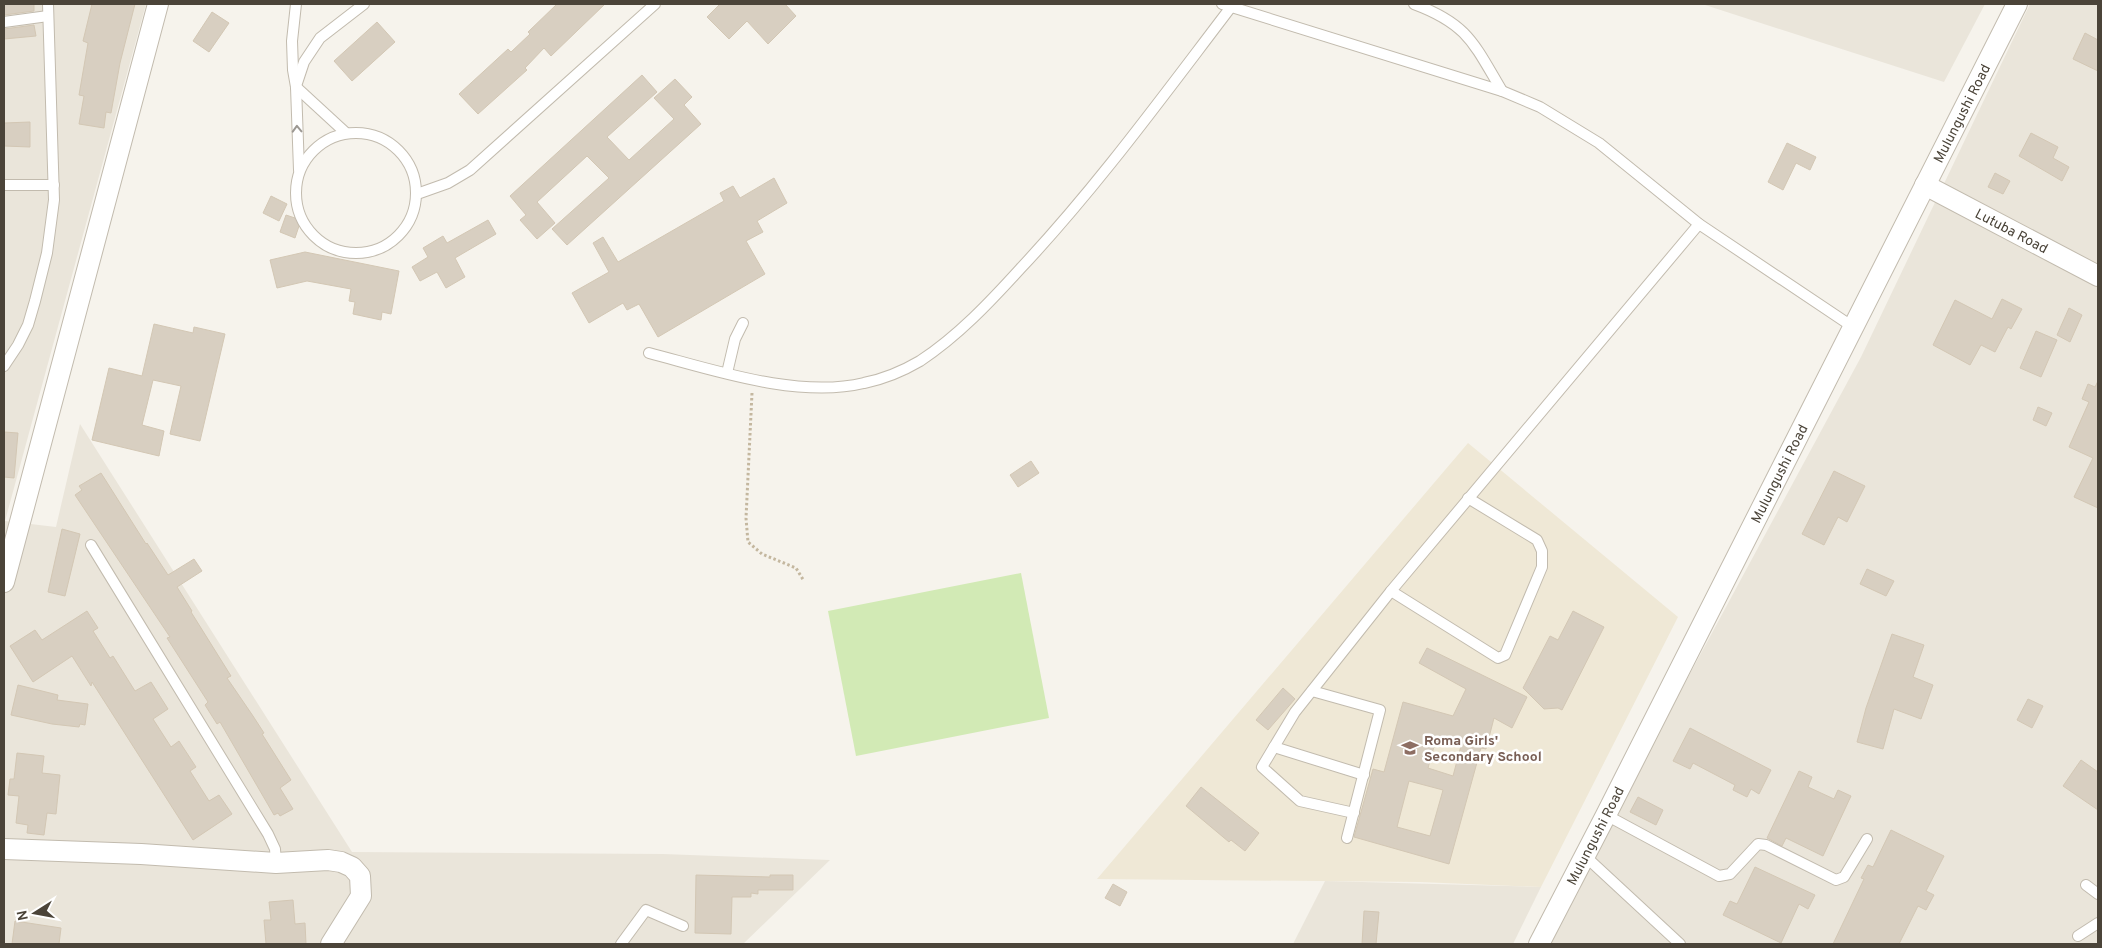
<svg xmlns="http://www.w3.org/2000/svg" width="2102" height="948" font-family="Overpass,sans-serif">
	<rect width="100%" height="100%" fill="#f6f3ec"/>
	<!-- residential -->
	<g fill="#eae5da">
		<polygon points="4,4 146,4 5,521 56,527 80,424 352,852 663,854 830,860 743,944 4,944"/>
		<polygon points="1702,4 1985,4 1944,82"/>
		<polygon points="2030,4 2098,4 2098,944 1548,944 1611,820 1861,357"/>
		<polygon points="1325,881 1541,887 1513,944 1293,944"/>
	</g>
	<!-- education -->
	<polygon fill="#efe8d6" points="1468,443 1678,617 1541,887 1420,882 1097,879"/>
	<!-- green -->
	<polygon fill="#d2eab5" points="1021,573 1049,718 856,756 828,611"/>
	<!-- building -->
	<g fill="#d8cfc1" stroke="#d3c7b4" fill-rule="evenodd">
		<polygon points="4,4 34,4 34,11 4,15"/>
		<polygon points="92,4 135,4 120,63 111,113 106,112 104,128 79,124 84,96 79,95 88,43 83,41"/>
		<polygon points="557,4 605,4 551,56 544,48 525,68 527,70 478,114 459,94 508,49 511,52 530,34 528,32"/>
		<polygon points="720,4 785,4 796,16 768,44 747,21 729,39 707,17"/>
		<polygon points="212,12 229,23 209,52 193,41"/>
		<polygon points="377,22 395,42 352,81 334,61"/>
		<polygon points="34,25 36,36 4,39 4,29"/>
		<polygon points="2085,33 2098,40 2098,71 2073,59"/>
		<polygon points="642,75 657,92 607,137 629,160 674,119 654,98 675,79 692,97 684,105 701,124 567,245 552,229 609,178 587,156 537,202 555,223 537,239 520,220 526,215 510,196"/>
		<polygon points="30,122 30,147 4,146 4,123"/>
		<polygon points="2031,133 2058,147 2053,158 2069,167 2062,181 2019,156"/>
		<polygon points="1787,143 1816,157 1810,170 1796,163 1783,190 1768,182"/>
		<polygon points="1995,173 2010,181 2003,194 1988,187"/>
		<polygon points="774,178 787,203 757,221 763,232 746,241 765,274 658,337 639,304 627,310 623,303 589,323 572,293 609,272 593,243 603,237 618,262 724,201 720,193 733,186 740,198"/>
		<polygon points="271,196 287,204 279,221 263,213"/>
		<polygon points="286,215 301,220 295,238 280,232"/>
		<polygon points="488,220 496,234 455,258 465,277 446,288 437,272 420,281 412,267 428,257 423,248 443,236 447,243"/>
		<polygon points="305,252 399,271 391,314 382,312 381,320 353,314 355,302 349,301 351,289 307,281 277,288 270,260"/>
		<polygon points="2002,299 2022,309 2011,329 2008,327 1995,352 1981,345 1970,365 1933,345 1955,300 1992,319"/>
		<polygon points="2069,308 2082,315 2070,342 2057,335"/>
		<polygon points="154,324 193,333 194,327 225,334 200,441 170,434 181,386 153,380 142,425 164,431 159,456 92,440 109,368 142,376"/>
		<polygon points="2036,331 2057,340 2041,377 2020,368"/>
		<polygon points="2098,381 2098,508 2074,497 2093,458 2069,447 2089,402 2082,399 2088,384 2095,387"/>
		<polygon points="2038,407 2052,413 2046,426 2033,420"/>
		<polygon points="4,432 18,433 14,478 4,477"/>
		<polygon points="1031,461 1039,473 1018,487 1010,475"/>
		<polygon points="1834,471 1865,486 1847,522 1838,517 1824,545 1802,534"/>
		<polygon points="101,473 146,544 147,543 168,575 194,559 202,571 177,587 192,611 191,612 231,676 227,678 253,716 264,733 262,734 291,780 280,788 293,809 280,816 278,813 274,815 220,722 217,724 205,705 208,702 167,638 170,637 75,495 82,490 79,486"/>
		<polygon points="62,529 80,534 65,596 48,592"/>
		<polygon points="1867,569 1894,581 1886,596 1860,584"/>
		<polygon points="87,611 98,628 93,631 110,658 113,656 135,691 151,682 168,709 153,719 171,747 179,741 196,767 190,771 209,801 219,795 232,814 193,840 92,682 91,686 72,656 33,682 10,646 35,630 42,640"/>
		<polygon points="1573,611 1604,627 1562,710 1558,708 1544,709 1523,688 1550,636 1558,640"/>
		<polygon points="1892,634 1924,645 1913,677 1933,685 1921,719 1894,709 1883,749 1857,742 1866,708"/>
		<path d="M1427,648L1527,697L1512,728L1494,718L1486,749L1481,748L1449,864L1354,837L1373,769L1384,772L1403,702L1453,716L1466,689L1419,663ZM1437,736L1462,742L1453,776L1428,768ZM1409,781L1443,790L1430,836L1397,827Z"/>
		<polygon points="18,685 58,695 57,700 88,704 85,725 80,724 79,727 52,724 11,715"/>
		<polygon points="1283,688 1295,699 1268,730 1256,720"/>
		<polygon points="2028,699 2043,706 2032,728 2017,720"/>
		<polygon points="1690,728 1771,770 1759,794 1751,789 1747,797 1733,790 1735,785 1693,763 1690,769 1673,761"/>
		<polygon points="17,753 44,756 42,773 60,775 56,814 47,813 44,835 27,833 28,825 16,823 19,796 8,795 10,779 14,779"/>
		<polygon points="2081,760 2098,772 2098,810 2063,786"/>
		<polygon points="1799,771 1812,777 1808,787 1834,799 1838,790 1851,796 1823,856 1786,838 1782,846 1767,838"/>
		<polygon points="1201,787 1259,833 1245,851 1231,840 1229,842 1186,806"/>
		<polygon points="1638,797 1663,810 1656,825 1630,812"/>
		<polygon points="1891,830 1944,856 1926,891 1934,895 1926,910 1918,906 1899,944 1833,944 1864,879 1861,878 1868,865 1873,867"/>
		<polygon points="1755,867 1815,895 1808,909 1799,904 1781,943 1723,915 1730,901 1737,904"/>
		<polygon points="696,875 770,877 770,875 793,875 793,890 758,890 758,894 751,893 751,897 732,897 731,934 695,933"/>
		<polygon points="1113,884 1127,892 1120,906 1105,898"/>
		<polygon points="293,900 295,924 305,923 306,944 266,944 264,920 271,920 269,902"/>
		<polygon points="1364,911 1379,912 1376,944 1362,944"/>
		<polygon points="15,921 61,928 59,944 12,944"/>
	</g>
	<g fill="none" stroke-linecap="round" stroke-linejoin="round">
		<!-- service casing -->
		<g stroke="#c2bbae" stroke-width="12">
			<g id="service">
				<polyline points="296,4 292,41 293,70 296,87 299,170"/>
				<polyline points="1222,4 1502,91 1540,107 1599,143 1699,224 1853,327"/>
				<path d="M1414,4C1468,24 1474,44 1502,91"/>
				<polyline points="4,22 48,16"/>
				<polyline points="296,86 304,62 320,38 364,4"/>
				<polyline points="296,87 346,133"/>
				<circle cx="356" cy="193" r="60"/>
				<polyline points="4,185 54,185"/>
				<polyline points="417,194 448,183 470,170 655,4"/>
				<path d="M649,353C714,370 798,399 864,383C884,379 903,371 920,361C958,336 990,302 1020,269C1097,187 1163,96 1231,7"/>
				<polyline points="4,366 18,345 28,325 35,301 47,253 54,200 48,4"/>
				<polyline points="727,373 735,339 743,323"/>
				<polyline points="91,545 268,834 275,849 276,863"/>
				<polyline points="1391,591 1498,658 1505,655 1542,567 1542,551 1537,540 1468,498"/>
				<polyline points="1312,691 1380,710 1347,838"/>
				<polyline points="1274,747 1364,775"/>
				<polyline points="1354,813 1300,801 1262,767 1295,712 1391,591 1699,224"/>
				<polyline points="1606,815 1719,876 1730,874 1758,844 1766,845 1836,880 1844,877 1867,839"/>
				<polyline points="1585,856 1680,944"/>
				<polyline points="2086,885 2098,894"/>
				<polyline points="2078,936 2098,923"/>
				<polyline points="621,944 646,910 683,926"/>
			</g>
		</g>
		<!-- minor casing -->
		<g stroke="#c2bbae" stroke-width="22">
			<g id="minor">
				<path id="s1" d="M1925,185L2098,276"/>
				<polyline points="4,582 158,4"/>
				<polyline points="4,849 141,854 276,863 328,860 341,862 352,867 360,876 361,896 331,944"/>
				<path id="s2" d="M1539,944L1606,815L2017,4"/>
			</g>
		</g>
		<!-- path -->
		<polyline stroke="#c4b79f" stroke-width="3" stroke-dasharray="2.5 2.5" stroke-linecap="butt" points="752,393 746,518 748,542 762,554 796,568 804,581"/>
		<!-- service -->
		<use href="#service" stroke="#fff" stroke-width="10"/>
		<!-- minor -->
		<use href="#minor" stroke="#fff" stroke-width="20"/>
	</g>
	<!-- one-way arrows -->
	<defs><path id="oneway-chevron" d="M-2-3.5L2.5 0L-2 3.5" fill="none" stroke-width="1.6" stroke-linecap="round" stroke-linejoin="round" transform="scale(1.25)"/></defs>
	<use stroke="#9c9892" href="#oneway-chevron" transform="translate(297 129) rotate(-92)"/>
	<!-- icons -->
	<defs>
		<g id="school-bare" transform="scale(1.35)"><path d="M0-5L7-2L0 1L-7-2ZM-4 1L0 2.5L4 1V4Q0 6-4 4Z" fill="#8d6e63" stroke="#fff" stroke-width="2.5" paint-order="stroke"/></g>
	</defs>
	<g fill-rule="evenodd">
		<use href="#school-bare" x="1410" y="748"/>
	</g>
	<g text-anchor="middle" stroke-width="5" stroke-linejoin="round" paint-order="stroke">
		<!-- street labels -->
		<g font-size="14" fill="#4b4439" stroke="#fff">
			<text dy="5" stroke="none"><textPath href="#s2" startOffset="932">Mulungushi Road</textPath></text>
			<text dy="5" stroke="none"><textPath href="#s1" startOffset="98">Lutuba Road</textPath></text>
			<text dy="5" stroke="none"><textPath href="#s2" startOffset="528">Mulungushi Road</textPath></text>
			<text dy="5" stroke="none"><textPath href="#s2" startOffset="122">Mulungushi Road</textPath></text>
		</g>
		<!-- education labels -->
		<g font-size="14" font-weight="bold" fill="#785e54" stroke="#fff" text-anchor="start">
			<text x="1424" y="745">Roma Girls'<tspan x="1424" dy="16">Secondary School</tspan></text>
		</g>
	</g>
	<!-- border -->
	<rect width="2102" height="948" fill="none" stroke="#4b4439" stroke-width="10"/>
	<!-- north arrow -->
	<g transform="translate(35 913) rotate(259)" stroke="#ffffff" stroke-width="4" paint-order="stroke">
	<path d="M0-4L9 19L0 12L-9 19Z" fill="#4b4439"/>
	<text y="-8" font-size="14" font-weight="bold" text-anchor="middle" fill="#4b4439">N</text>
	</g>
</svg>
